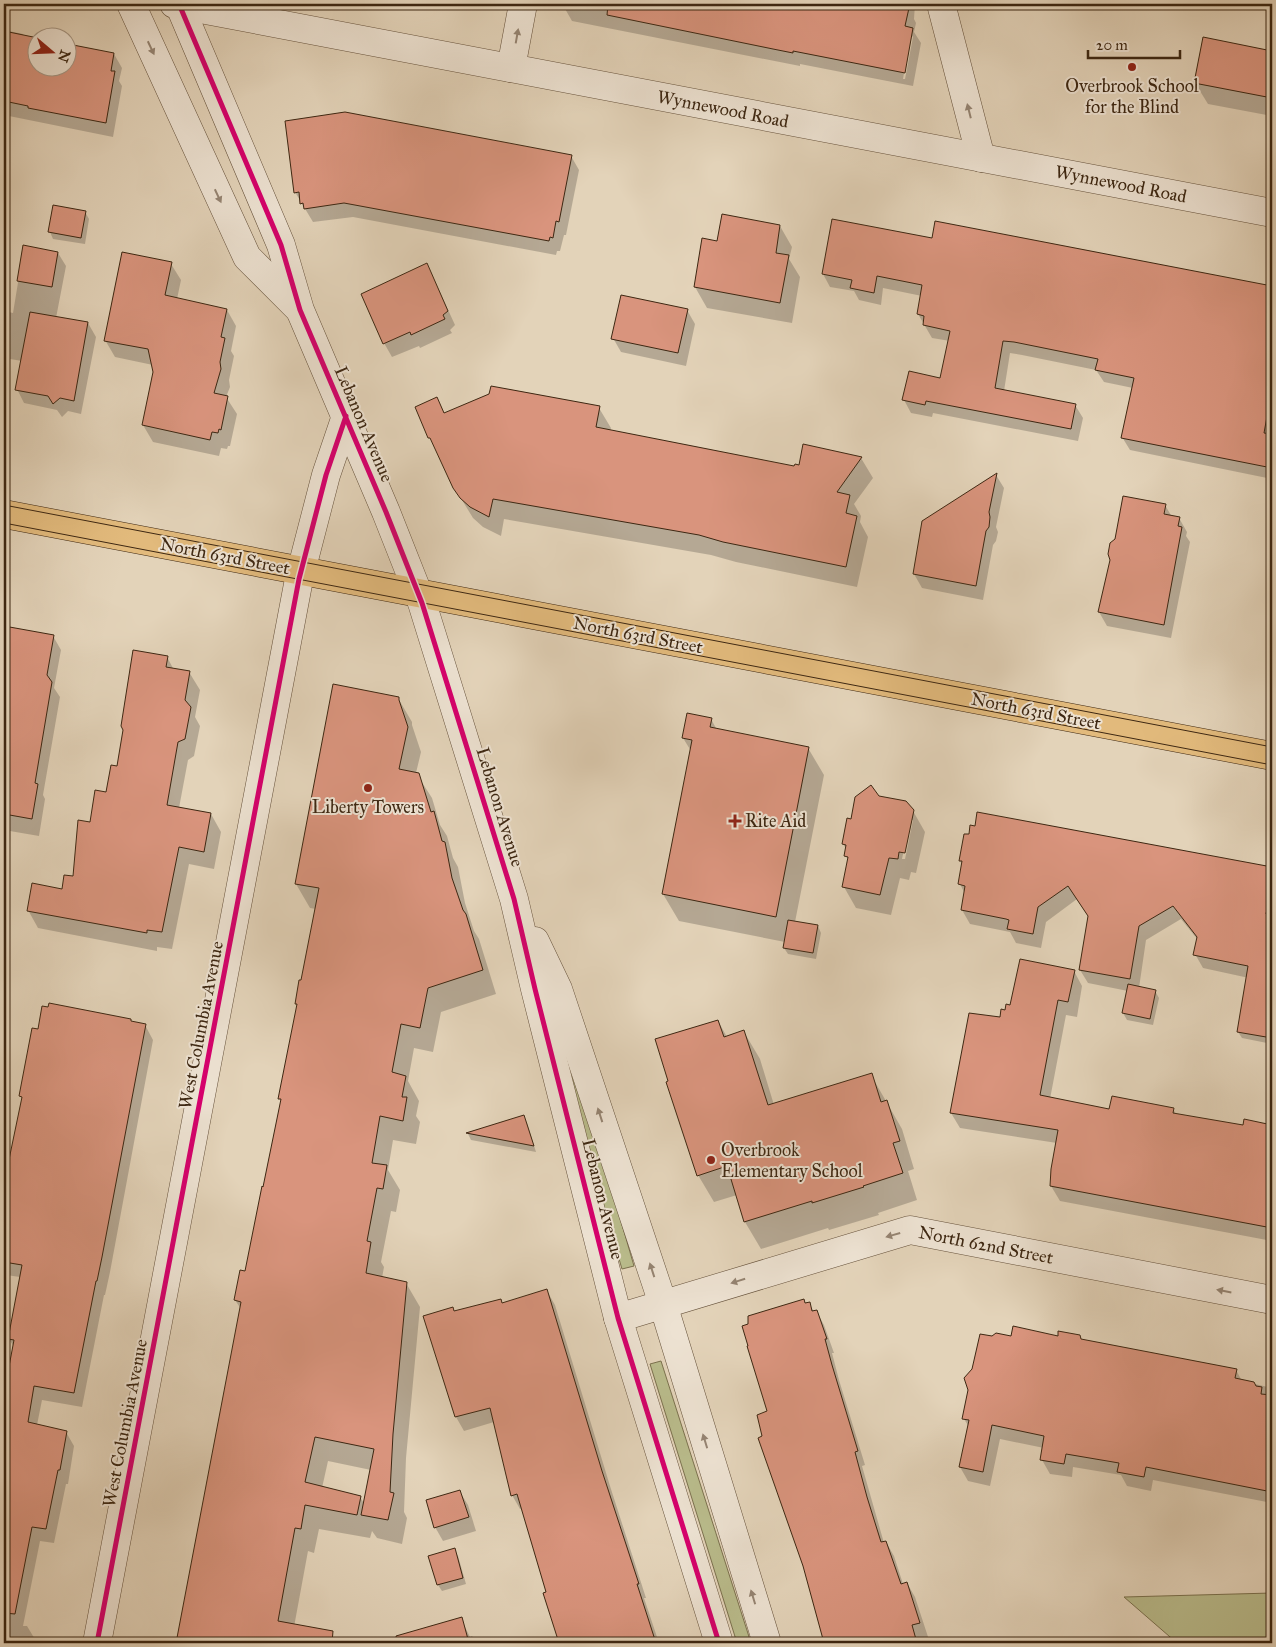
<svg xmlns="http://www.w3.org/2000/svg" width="1276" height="1647" font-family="'IM FELL Great Primer',serif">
	<rect width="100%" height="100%" fill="#e3d3b9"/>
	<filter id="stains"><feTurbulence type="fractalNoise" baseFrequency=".004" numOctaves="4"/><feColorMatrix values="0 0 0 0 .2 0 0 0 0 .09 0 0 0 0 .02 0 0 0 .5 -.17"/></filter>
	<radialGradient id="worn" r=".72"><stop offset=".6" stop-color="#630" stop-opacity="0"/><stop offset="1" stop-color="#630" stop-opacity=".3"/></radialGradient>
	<!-- green -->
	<g fill="#b9bb8b" stroke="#7b714e">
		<polygon points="552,983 634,1266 622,1269 539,987"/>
		<polygon points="661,1361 751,1643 737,1643 650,1364"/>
		<polygon points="1272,1593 1272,1643 1177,1643 1124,1597"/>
	</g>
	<!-- shadow -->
	<g fill="#0003" fill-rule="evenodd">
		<polygon points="479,4 505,4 504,8"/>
		<path d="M565,4H905L904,13L906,14L908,4H915L914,19L916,23L914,32L921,43L913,86L800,64V66L572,21L564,7ZM911,35L913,37L905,79H903Z"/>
		<polygon points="4,30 23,34 38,68 68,68 68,45 114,54 122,68 119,81 122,86 113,137 4,115"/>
		<polygon points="1204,39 1272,52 1272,116 1208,104 1195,83"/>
		<polygon points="571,156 579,170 566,235 564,235 560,251 557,251 556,255 353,217 313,222 295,192"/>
		<polygon points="85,212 89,219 85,244 53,239 50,232"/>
		<polygon points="936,223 1272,287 1272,479 1130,450 1122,437 1133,388 1104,382 1096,370 1022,355 1010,353 1004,391 1075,405 1083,418 1078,441 933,413 932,417 911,413 904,400 941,379 950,341 932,338 918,314 922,296 883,288 881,305 859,300 854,291 830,287 823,274 933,240"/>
		<polygon points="780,226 792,247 789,259 800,277 792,323 707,308 695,287 718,242"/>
		<polygon points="24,246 58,253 66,266 56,318 88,323 96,337 81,414 68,411 62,417 57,410 24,403 17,389 22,361 4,358 4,311 13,313"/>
		<polygon points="171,264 181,280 177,299 227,310 236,326 231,351 234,356 229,380 230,387 226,397 237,414 230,446 228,446 227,449 221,448 219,456 153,442 143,425 155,372 153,365 115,357 105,340"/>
		<polygon points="426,265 434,279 455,325 450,330 452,333 420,348 419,346 392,357 384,343"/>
		<polygon points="687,310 695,324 686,366 621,352 613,338"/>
		<polygon points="437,399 445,414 599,408 611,428 610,431 795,468 800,466 804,446 861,458 873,478 854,504 861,516 860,522 868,537 857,587 736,562 711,555 504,519 501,536 483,527 473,518 454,487 441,457 430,438"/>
		<polygon points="996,475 1004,488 996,527 998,532 996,541 993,545 983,600 922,588 914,574 923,522"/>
		<polygon points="1165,505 1172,517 1179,518 1187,532 1186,536 1190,542 1171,638 1107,626 1099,612 1116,539"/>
		<polygon points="4,627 53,636 61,650 54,688 60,697 43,795 45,799 39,836 4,830"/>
		<polygon points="167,657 174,670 189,672 200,690 195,717 200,726 194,756 188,760 179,808 211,814 221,832 214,869 189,864 172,949 157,947 157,951 38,928 28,910 63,890 74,878 107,793"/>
		<path d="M398,698L412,722V725L421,752L416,773L432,798L440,825L447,836L453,858L458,867L465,903L474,931L479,939L496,994L441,1012L433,1052L414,1048L408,1081L419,1101L416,1116L420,1122L416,1144L393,1140L388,1170L400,1190L396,1212L391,1211L381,1262L384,1267L382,1278L406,1283L420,1307L406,1458L404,1512L407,1518L402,1544L377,1538L372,1531L370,1538L319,1529L314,1553L308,1551L294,1627L304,1643H178L241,1309L235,1300L246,1273L264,1188L282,1102L280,1098L297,1006L296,1004L302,982L316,909L310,908L296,884ZM328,1461L371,1470L365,1505L360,1497L322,1488Z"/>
		<polygon points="711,719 717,730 808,748 824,775 795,922 818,926 821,933 816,959 788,954 784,948 785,942 679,921 663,894 691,751 683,738"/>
		<path d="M878,797L913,811L925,832L916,873L911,872L909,880L900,878L891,915L856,908L844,887L849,861L846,856L847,850L843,844L852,820ZM910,820H913L905,859H902Z"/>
		<polygon points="1208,856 1272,869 1272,930 1265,929 1249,978 1203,968 1195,954 1198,940 1181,919 1146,940 1139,988 1155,991 1159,998 1153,1025 1127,1020 1123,1013 1128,991 1088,983 1080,970 1089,917 1077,899 1046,922 1041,948 1016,943 1010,932 970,924 962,910 965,894 960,884 963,866 960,861"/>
		<polygon points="1074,971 1082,986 1077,1017 1066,1015 1050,1099 1110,1110 1173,1109 1176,1114 1244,1126 1244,1123 1272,1128 1272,1241 1060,1201 1051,1186 1057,1143 960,1128 951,1113 1007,1011 1011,1006"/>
		<polygon points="1243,1001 1272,1007 1272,1044 1242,1038 1238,1032"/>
		<polygon points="130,1020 132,1023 145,1025 153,1040 110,1272 105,1295 104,1295 82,1407 42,1400 37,1425 66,1432 74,1446 68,1484 66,1484 54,1543 40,1541 23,1626 27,1626 36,1641 35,1643 4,1643 4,1402 14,1347 9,1339 20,1277 6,1275 4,1271 4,1227 23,1100 21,1096 39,1030"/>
		<polygon points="718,1021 727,1037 744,1032 760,1059 774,1105 871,1075 902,1129 914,1169 908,1171 917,1200 878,1213 879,1215 829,1230 828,1228 761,1249 745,1222 737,1195 714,1202 698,1175"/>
		<polygon points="523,1116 527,1123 536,1152 471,1140 468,1134"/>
		<polygon points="547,1291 555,1305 610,1486 646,1598 644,1598 659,1643 569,1643 522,1508 520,1509 512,1495 494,1422 464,1431 456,1417 455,1312 502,1304"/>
		<polygon points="809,1303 814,1312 816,1311 824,1325 834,1353 832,1353 839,1380 865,1465 862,1466 884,1543 886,1542 894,1556 903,1584 907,1583 915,1597 930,1643 826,1643 804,1565 764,1437 769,1412 806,1304"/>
		<polygon points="1080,1336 1082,1341 1236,1370 1242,1381 1272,1388 1272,1503 1153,1480 1151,1491 1127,1486 1121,1475 1073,1467 1072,1477 1050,1474 1042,1460 1044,1448 1000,1439 990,1486 968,1481 960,1467 969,1427 964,1419 973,1369 992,1337"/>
		<polygon points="460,1492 468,1505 476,1531 443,1541 435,1527"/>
		<polygon points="454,1550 458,1556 466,1584 442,1591 438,1585"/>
		<polygon points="461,1619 470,1637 472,1636 477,1643 440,1643 435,1626"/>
	</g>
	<!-- building -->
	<g fill="#d9947d" stroke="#3d2712">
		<polygon points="608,4 896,4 909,8 905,26 913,28 905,73 793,51 793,53 773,49 607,15"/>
		<polygon points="4,31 38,38 38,68 68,68 68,44 114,53 111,71 115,71 106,123 28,108 28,106 4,101"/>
		<polygon points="1203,37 1272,51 1272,98 1194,83"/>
		<polygon points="345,112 572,155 559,222 556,221 553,238 550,237 549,241 344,203 304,209 303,203 300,204 299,192 294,193 285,121"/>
		<polygon points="53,205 86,211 81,238 48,232"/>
		<polygon points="722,214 780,225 776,253 789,255 780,303 694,287 702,238 717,241"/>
		<polygon points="832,219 932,238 935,221 1272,286 1272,389 1264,433 1272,434 1272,468 1121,438 1134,378 1095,370 1098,359 1014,342 1003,341 995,388 1076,404 1071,429 926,401 925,405 902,400 909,371 940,378 950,331 923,325 924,316 917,314 922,285 877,276 874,293 850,288 852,280 822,274"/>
		<polygon points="23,245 58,252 52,287 17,281"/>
		<polygon points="122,252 172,262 165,295 227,309 221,337 225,338 220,362 221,369 214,393 228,396 221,430 219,429 218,433 212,432 210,440 142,425 153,372 148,349 104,341"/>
		<polygon points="427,263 448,311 443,315 445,319 411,335 410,332 383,344 361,294"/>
		<polygon points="621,295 688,309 678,353 611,339"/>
		<polygon points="30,312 88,322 74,401 60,398 53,404 48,396 15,390"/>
		<polygon points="491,386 600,406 596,427 794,466 795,464 799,465 803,444 862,457 837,492 850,495 846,513 857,516 846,567 723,542 699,535 493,499 489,517 470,507 460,498 453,488 430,438 428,438 415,407 437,397 444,413 489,394"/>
		<polygon points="997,473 989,512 990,517 989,527 986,531 976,586 913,574 922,521"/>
		<polygon points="1123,496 1166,504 1164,514 1180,517 1178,526 1182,527 1164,625 1098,612 1110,560 1108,554 1110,543 1115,539"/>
		<polygon points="4,626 54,635 47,675 52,682 35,783 38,784 32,819 4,814"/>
		<polygon points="133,650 168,656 166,667 190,671 185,700 191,707 185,739 178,742 167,805 211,813 204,852 179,847 162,932 147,930 147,933 27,911 32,883 62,889 64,875 73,876 78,820 90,822 95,790 106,792 111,765 117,766 123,730 121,726"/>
		<polygon points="333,684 399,697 399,700 408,727 399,769 419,773 431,812 434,811 442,841 445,842 452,878 463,910 466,914 483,970 428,988 420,1028 401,1024 392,1072 406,1076 402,1097 407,1097 403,1121 380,1116 372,1163 387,1165 383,1189 377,1188 367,1241 371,1242 366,1273 407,1282 393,1434 390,1492 394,1493 388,1520 361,1515 374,1449 315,1437 305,1482 361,1496 357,1515 305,1505 301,1529 295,1528 278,1621 333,1631 332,1643 176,1643 241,1302 234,1300 240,1270 245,1271 262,1186 263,1187 281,1099 278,1099 297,1004 295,1004 299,980 301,980 319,888 295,884"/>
		<polygon points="687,713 712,718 710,727 809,747 776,917 662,894 692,740 682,738"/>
		<polygon points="871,785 879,796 906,801 914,810 905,853 899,852 898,859 889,858 880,895 842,887 848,857 844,856 846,845 842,844 847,818 851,819 855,797"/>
		<polygon points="977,812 1272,867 1272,884 1266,914 1272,915 1272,1038 1237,1032 1248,966 1193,955 1197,937 1173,906 1139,926 1130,979 1079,970 1088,916 1068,886 1038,907 1033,934 1007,929 1009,920 1006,919 961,910 965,886 958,884 962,861 959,861 964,834 969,834 970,825 975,826"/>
		<polygon points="788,920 818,925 813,953 783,948"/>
		<polygon points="1020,959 1075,970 1068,1002 1058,1000 1040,1095 1109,1109 1112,1096 1174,1108 1173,1113 1243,1125 1244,1119 1272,1125 1272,1228 1050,1186 1051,1169 1058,1130 950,1113 969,1013 1000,1017 1001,1009 1005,1010 1006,1004 1010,1005"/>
		<polygon points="1128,984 1156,990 1150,1019 1122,1013"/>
		<polygon points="49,1003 131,1019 131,1021 146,1024 102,1257 97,1281 96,1281 74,1393 34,1386 28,1422 67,1431 60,1470 58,1470 46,1529 32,1527 15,1614 4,1613 4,1393 14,1340 8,1339 22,1265 4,1262 4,1174 6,1174 22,1097 19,1096 32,1028 38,1029 42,1006 48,1007"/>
		<polygon points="718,1020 724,1037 744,1030 768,1105 872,1073 881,1102 887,1100 900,1141 893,1143 903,1173 863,1186 864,1187 812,1203 812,1201 744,1222 727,1166 697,1176 666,1082 668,1081 655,1039"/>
		<polygon points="524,1115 534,1146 466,1133"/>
		<polygon points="547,1289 602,1471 639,1584 637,1584 656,1643 559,1643 543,1593 546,1592 517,1494 511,1496 490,1408 455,1417 423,1316 453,1307 454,1311 501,1299 502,1303"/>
		<polygon points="804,1299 805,1303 810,1302 812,1311 817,1310 827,1339 825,1339 832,1365 858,1451 855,1452 867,1497 881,1542 886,1541 901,1584 907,1582 920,1623 912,1625 917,1643 824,1643 803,1566 758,1438 762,1436 757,1415 767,1411 747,1346 748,1346 742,1326 748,1324 748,1316"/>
		<polygon points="1013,1326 1058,1336 1058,1331 1080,1335 1081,1339 1237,1369 1235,1378 1254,1382 1256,1386 1262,1387 1261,1394 1272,1395 1272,1492 1146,1467 1144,1477 1117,1472 1119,1463 1066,1454 1064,1464 1040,1460 1044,1436 992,1425 983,1472 959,1467 969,1420 962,1419 968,1390 964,1378 972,1369 980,1334 992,1336 996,1333 1011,1336"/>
		<polygon points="460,1490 469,1517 434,1528 426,1500"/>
		<polygon points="455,1548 463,1578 437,1585 428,1556"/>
		<polygon points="462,1617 469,1643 397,1643 396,1636"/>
	</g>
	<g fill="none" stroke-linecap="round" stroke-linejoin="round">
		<!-- minor casing -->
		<g stroke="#66523c" stroke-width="29">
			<g id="minor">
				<polyline points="131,4 247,257 298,308"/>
				<polyline points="174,4 1272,213"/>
				<polyline points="179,4 281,245 300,310 386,512 422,603 514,899 535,989 618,1318 719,1643"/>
				<polyline points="941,4 981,158"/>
				<polyline points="511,68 523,4"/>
				<polyline points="535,941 558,989 663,1304 767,1643"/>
				<polyline points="618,1318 910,1230 1272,1300"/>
				<polyline points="97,1643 299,579 326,475 346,416"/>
			</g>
		</g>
		<!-- primary casing -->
		<g stroke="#3d2712" stroke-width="29">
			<polyline id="primary" points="4,514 1272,756"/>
		</g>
		<!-- minor -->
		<use href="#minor" stroke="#ede2d2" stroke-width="28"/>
		<!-- primary -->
		<use href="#primary" stroke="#e2ba7c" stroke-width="28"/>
		<!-- tram -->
		<g stroke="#3d2712" stroke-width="1">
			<polyline points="4,505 1272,747"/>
			<polyline points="4,523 1272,765"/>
		</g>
		<!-- cycleway casing -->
		<g stroke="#ede2d2" stroke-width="8">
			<g id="cycleway">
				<polyline points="179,4 281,245 300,310 386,512 422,603 514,899 535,989 618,1318 719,1643"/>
				<polyline points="97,1643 299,579 326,475 346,416"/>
			</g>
		</g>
		<!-- cycleway -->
		<use href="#cycleway" stroke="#d6006c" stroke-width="5"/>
	</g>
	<!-- one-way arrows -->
	<defs><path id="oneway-solid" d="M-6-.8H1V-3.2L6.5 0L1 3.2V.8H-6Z" transform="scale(1.25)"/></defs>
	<g fill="#958472">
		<use href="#oneway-solid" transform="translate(517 36) rotate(-80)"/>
		<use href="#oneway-solid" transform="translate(151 48) rotate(65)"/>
		<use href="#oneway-solid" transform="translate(969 111) rotate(-104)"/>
		<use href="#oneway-solid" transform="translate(218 196) rotate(65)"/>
		<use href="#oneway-solid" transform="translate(600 1115) rotate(-108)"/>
		<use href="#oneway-solid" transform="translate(893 1235) rotate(164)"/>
		<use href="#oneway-solid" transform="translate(652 1270) rotate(-108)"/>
		<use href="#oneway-solid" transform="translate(738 1281) rotate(163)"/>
		<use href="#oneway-solid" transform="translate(1224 1291) rotate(-169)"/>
		<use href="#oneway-solid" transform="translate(705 1441) rotate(-107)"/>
		<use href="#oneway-solid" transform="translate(753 1597) rotate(-107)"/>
	</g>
	<!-- markers -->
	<g fill="#8f2418" stroke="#ede2d2" stroke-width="2">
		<circle cx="1132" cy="67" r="5"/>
		<circle cx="368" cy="788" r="5"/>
		<path d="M732.5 813.5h5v5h5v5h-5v5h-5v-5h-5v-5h5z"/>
		<circle cx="711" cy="1160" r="5"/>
	</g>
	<g text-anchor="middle" stroke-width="4" stroke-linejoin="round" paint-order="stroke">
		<!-- poi labels -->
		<g font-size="18" fill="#3d2712" stroke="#ede2d2">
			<text x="1132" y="92">Overbrook School<tspan x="1132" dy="21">for the Blind</tspan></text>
			<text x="368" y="813">Liberty Towers</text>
			<text x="745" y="827" text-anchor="start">Rite Aid</text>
			<text x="721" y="1156" text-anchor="start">Overbrook<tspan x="721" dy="21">Elementary School</tspan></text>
		</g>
		<!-- street labels -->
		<g font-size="18" fill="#3d2712" stroke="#ede2d2">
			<text transform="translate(723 109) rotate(11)" y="6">Wynnewood Road</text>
			<text transform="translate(1121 184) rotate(11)" y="6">Wynnewood Road</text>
			<text transform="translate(364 424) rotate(67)" y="6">Lebanon Avenue</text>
			<text transform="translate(225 556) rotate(11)" y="6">North 63rd Street</text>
			<text transform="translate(638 635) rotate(11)" y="6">North 63rd Street</text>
			<text transform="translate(1036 711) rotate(11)" y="6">North 63rd Street</text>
			<text transform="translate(500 807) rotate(73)" y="6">Lebanon Avenue</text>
			<text transform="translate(201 1025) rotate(-79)" y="6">West Columbia Avenue</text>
			<text transform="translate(603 1199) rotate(76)" y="6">Lebanon Avenue</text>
			<text transform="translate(986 1245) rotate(11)" y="6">North 62nd Street</text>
			<text transform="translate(125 1423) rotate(-79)" y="6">West Columbia Avenue</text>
		</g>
	</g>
	<!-- margin -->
	<rect width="1276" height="1647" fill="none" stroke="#e3d3b9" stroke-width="20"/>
	<rect x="5" y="5" width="1266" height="1637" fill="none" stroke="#3d2712" stroke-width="2.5"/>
	<rect x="10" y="10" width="1256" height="1627" fill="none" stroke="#3d2712"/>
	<!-- north arrow -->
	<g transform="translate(52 52) rotate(109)"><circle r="24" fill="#ede2d2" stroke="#a79785"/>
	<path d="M0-4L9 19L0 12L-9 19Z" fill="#8f2418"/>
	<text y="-8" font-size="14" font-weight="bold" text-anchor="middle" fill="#3d2712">N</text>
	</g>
	<!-- scale -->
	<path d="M1088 50v8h92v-8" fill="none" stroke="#3d2712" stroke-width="2.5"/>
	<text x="1096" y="50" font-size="15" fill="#3d2712" stroke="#ede2d2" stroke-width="4" paint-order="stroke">20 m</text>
	<rect width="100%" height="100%" filter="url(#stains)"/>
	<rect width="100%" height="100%" fill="url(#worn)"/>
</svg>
